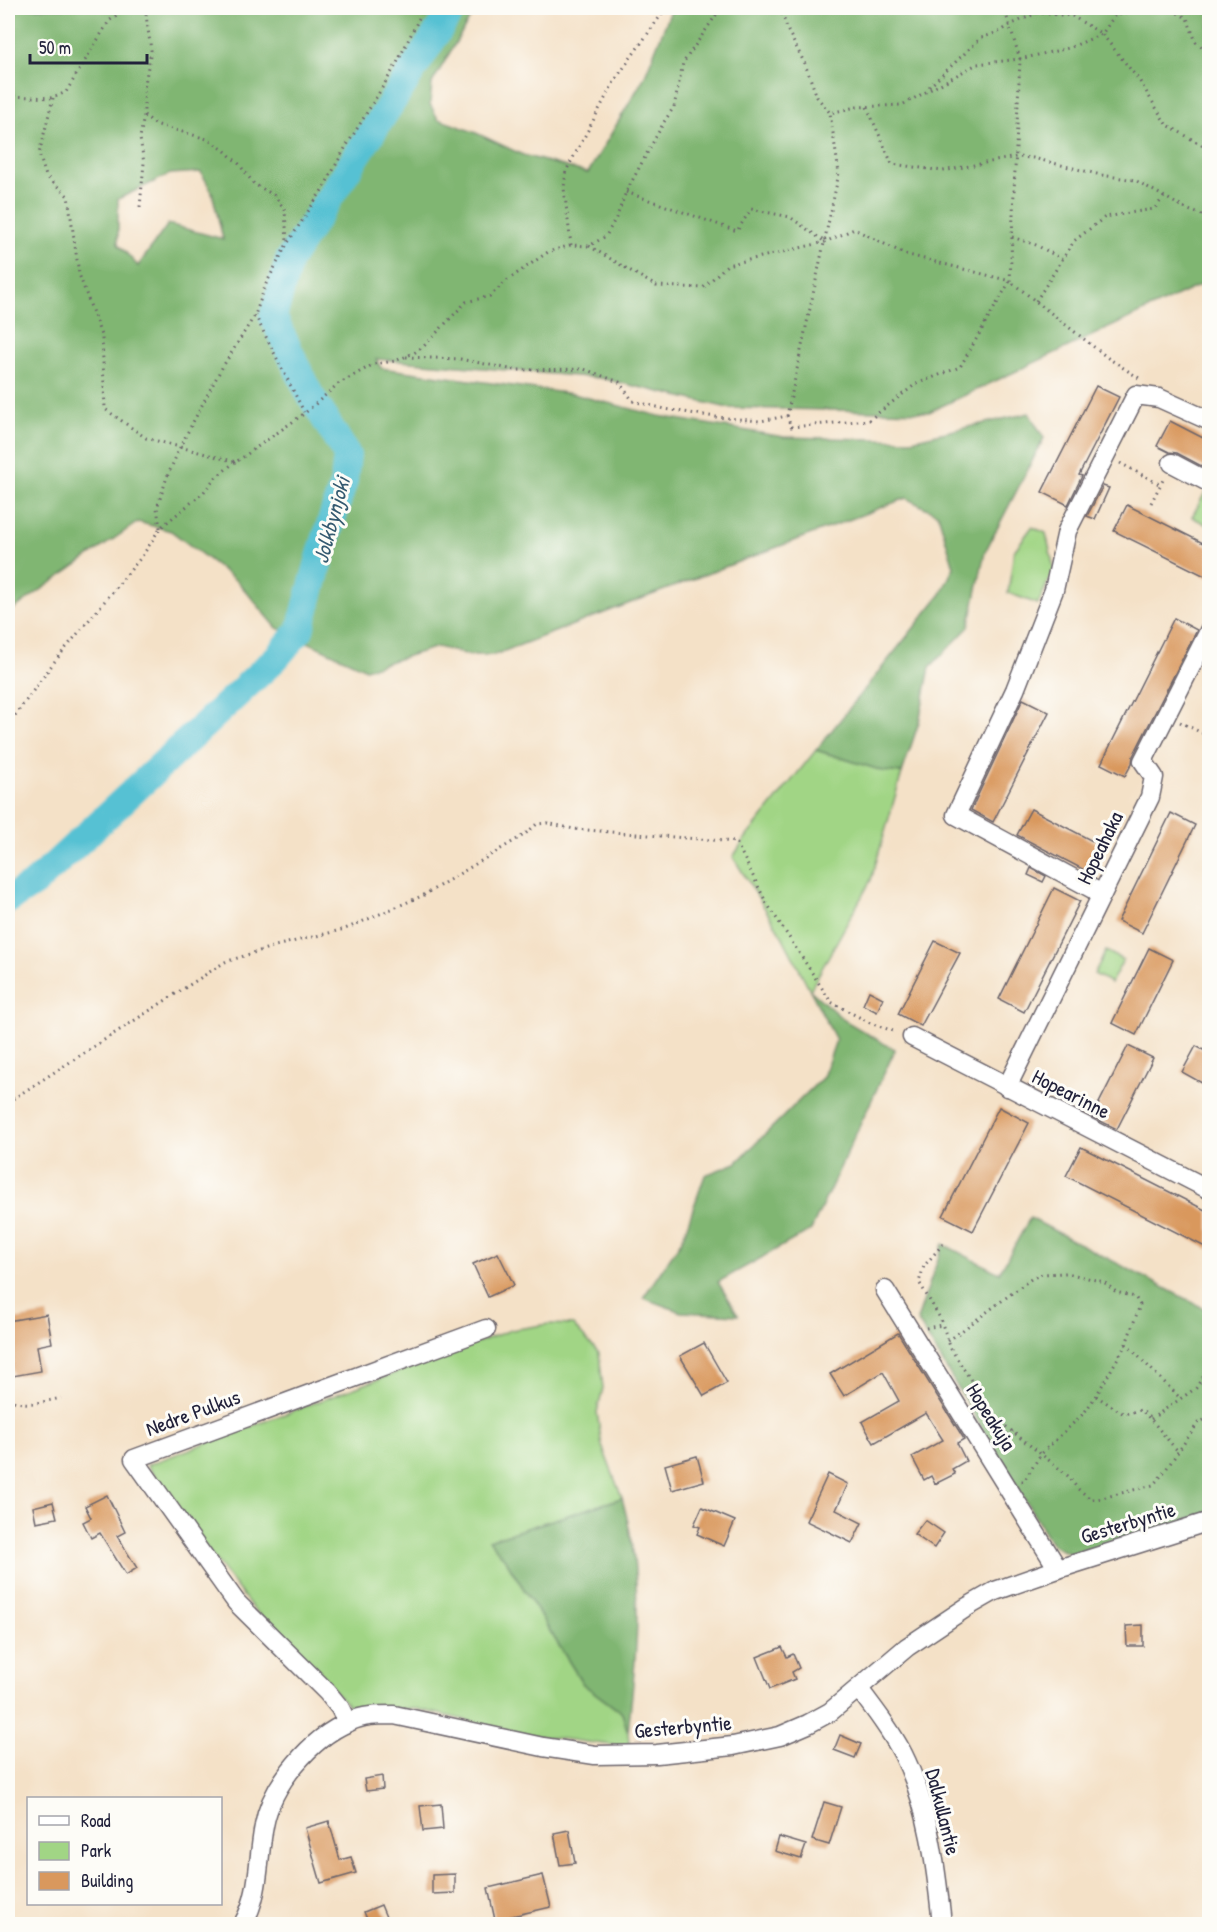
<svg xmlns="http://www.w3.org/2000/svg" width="1217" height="1932" font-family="'Patrick Hand',sans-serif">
	<rect width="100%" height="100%" fill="#fdfcf7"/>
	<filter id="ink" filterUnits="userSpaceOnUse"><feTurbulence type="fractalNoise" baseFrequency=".0167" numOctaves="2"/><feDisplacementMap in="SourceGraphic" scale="12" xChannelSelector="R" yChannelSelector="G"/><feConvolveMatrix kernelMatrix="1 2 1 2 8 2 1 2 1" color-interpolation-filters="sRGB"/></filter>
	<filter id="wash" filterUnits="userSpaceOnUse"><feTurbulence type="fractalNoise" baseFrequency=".008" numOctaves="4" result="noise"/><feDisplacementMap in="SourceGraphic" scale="24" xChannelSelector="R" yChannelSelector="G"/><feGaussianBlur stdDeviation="1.35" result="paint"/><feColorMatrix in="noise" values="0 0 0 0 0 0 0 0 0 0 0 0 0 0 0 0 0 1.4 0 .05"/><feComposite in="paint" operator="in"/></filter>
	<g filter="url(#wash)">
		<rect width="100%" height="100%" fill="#f4e1c7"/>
		<!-- green -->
		<g fill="#a1d585" stroke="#627c60" stroke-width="1.5">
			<polygon points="1207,489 1209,491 1209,526 1192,517"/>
			<polygon points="1032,527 1046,533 1054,569 1038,604 1008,593 1014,551"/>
			<polygon points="816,750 883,771 902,773 871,880 810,990 782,936 733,857 744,840"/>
			<polygon points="1106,951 1123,960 1111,983 1094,974"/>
			<polygon points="549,1324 573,1325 599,1353 603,1388 597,1412 602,1446 622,1498 490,1540 507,1562 583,1684 622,1713 628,1732 629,1744 619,1746 530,1735 417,1709 351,1708 251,1606 189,1526 147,1465 511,1330"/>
		</g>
		<!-- forest -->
		<g fill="#80b672" stroke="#516c56" stroke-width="1.5" fill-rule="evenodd">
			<path d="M8,8H476L432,83L430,104L438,119L474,132L523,155L588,173L644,78L672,8H1209V281L929,412L728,408L600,378L376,359L381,368L573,394L659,416L784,437L911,440L1029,413L1044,438L985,552L969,627L930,667L919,722L902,773L883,771L816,750L941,594L954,567L938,514L906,498L494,655H469L437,647L366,669L277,628L238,582L171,531L138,522L8,613ZM201,172L212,192L223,239L168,224L138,266L118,244V199L170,174Z"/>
			<polygon points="810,990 844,1020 895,1050 811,1230 718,1282 738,1315 681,1312 643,1298 682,1240 705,1175 736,1163 823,1077 836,1040"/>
			<polygon points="1030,1218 1209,1311 1209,1513 1074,1556 1052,1545 917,1320 943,1244 999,1273"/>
			<path d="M622,1498C645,1580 637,1649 628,1732L622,1713L583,1684L507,1562L489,1540Z"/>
		</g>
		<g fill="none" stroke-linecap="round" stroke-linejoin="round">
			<!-- river -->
			<polyline stroke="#57c1d3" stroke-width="28" points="8,900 36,882 276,658 300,630 323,547 344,481 347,455 309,393 273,317 289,260 453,8"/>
		</g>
		<g id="blocks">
			<!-- building -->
			<g fill="#d9985d">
				<polygon points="1096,386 1119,397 1079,475 1082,476 1068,505 1042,492"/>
				<polygon points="1170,421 1209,441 1209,470 1177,453 1169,452 1157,446"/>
				<polygon points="1103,486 1109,488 1095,519 1087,516"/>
				<polygon points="1127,505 1209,546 1209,578 1114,531"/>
				<polygon points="1174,618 1197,630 1133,756 1132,763 1125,776 1101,764"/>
				<polygon points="1023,699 1049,712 993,822 971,810"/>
				<polygon points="1031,809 1106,848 1092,874 1017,835"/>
				<polygon points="1171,813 1195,825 1142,933 1118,921"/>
				<polygon points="1031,868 1046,876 1043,882 1028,875"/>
				<polygon points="1054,888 1080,901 1024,1012 999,999"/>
				<polygon points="935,941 960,953 921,1026 898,1014"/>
				<polygon points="1149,948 1173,960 1136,1035 1112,1023"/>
				<polygon points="869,991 883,998 877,1012 863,1005"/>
				<polygon points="1128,1046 1153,1058 1117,1129 1092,1117"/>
				<polygon points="1196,1046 1209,1053 1209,1087 1182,1072"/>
				<polygon points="999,1107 1029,1123 973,1231 943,1216"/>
				<polygon points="1081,1147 1209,1212 1209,1249 1066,1176"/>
				<polygon points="498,1253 514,1285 488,1297 473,1264"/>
				<polygon points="47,1314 52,1343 37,1346 41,1371 13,1376 8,1341 8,1321"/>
				<polygon points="898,1333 964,1439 957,1443 966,1461 952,1469 955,1474 935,1484 931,1476 924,1480 912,1457 943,1440 926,1413 874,1443 862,1422 899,1401 883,1372 844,1396 830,1374"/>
				<polygon points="704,1343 727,1383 704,1396 680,1356"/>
				<polygon points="697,1456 704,1481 672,1490 665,1465"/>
				<polygon points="828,1474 848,1484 836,1510 862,1523 852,1543 806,1521"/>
				<polygon points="107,1495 125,1532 117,1536 137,1568 126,1575 100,1533 91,1538 83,1522 91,1518 85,1506"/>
				<polygon points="53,1502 57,1518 36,1522 33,1507"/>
				<polygon points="702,1507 735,1521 724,1546 697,1534 700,1527 694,1525"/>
				<polygon points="925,1520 944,1533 934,1548 914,1534"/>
				<polygon points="1143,1625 1143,1646 1127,1646 1126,1626"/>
				<polygon points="782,1647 787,1657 793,1654 799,1668 792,1672 795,1679 770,1689 757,1657"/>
				<polygon points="840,1735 861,1744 855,1758 834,1750"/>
				<polygon points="382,1776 383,1789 366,1791 364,1779"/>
				<polygon points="824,1802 841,1807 829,1845 812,1840"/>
				<polygon points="441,1804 443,1829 423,1831 420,1806"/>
				<polygon points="329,1821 340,1860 351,1857 356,1873 321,1883 305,1828"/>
				<polygon points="569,1830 575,1863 560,1865 554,1833"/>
				<polygon points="779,1837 806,1845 801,1859 775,1851"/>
				<polygon points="455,1874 455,1893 432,1894 432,1875"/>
				<polygon points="543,1875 551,1907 495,1920 488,1888"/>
				<polygon points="381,1905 388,1922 381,1924 369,1924 364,1912"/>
			</g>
		</g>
	</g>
	<g filter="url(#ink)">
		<use href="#blocks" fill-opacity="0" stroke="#6c656c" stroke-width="1.5"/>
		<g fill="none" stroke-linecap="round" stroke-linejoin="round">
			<!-- minor casing -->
			<g stroke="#6c656c" stroke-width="21">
				<g id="minor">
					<polyline points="1172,463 1210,483"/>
					<polyline points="1102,894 956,815 1015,690 1054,590 1067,531 1136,395 1159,398 1210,421"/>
					<polyline points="912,1037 1210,1190"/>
					<polyline points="1007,1087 1150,797 1154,777 1143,761 1210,629"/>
					<polyline points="885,1290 1058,1569"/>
					<path d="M859,1689C875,1710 891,1731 903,1754C929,1806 936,1867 942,1924"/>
					<polyline points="347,1722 340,1708 327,1692 236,1602 134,1459 486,1329"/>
					<path d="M243,1924C261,1892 257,1861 264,1826C271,1785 311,1738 349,1722C363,1715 378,1715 394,1715L543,1747L595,1755L657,1754L733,1746L780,1736L808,1724L830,1712L907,1647L967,1607L995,1591L1058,1569L1210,1521"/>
				</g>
			</g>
			<!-- path -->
			<g stroke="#6c656c" stroke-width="3" stroke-dasharray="1.5 4.5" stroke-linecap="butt">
				<polyline points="145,8 151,50 144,89 144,115 155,124 207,139 224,150 239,164 254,184 274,195 285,210 287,242"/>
				<polyline points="780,8 788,31 805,64 817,97 830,113 856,107 902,105 977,64 1020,59 1069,48 1102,34 1114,16 1140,10 1168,8 1187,18 1196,42 1210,54"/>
				<polyline points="929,87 981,38 1001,31 1010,25 1037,13 1072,16 1102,34 1139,80 1166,124 1210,150"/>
				<polyline points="8,96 53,98 66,92 109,21 126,8"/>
				<polyline points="53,98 39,154 46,176 68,196 79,274 102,338 105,409 146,438 236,462 305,413 338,384 374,364 395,361 414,353 424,346 466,302 490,296 509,279 548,252 571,245 589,246 606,236 617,216 626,192 664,122 674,107 683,63 721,8"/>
				<polyline points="867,107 892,164 943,171 1016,157 1033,158 1101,175 1135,180 1186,209 1210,218"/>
				<polyline points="626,192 737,231 751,209 790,217 825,242"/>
				<polyline points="140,207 144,163 140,138 144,115"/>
				<polyline points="1012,237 1036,245 1062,259"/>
				<polyline points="571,245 564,188 566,171 615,80 666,8"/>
				<polyline points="589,246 656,286 703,288 727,265 825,242 854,229 905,254 1010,281 1020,59 1004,8"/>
				<polyline points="1036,301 1074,241 1105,217 1154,209 1164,197"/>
				<polyline points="255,315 304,412"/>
				<polyline points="406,357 460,359 515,370 584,369 619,382 633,401 665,409 716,417 760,421 787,416 791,427 869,420 916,384 960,367 1010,281 1108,358 1139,378"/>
				<polyline points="787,416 839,173 830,113"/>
				<polyline points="1120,463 1161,485"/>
				<polyline points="1151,503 1164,478"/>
				<polyline points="160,528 157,508 167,477 182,443 220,371 255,315 266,284 287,244 324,187 344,150 396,65 424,8"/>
				<polyline points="1180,722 1210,737"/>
				<polyline points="8,725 55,661 143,555 160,528 203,493 214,479 235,462"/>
				<polyline points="8,1102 225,962 275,946 345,929 424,895 524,835 537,824 547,823 574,829 736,842 766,902 831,1002 870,1023 896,1032"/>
				<polyline points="943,1244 924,1266 919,1282 940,1318 951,1349 995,1418 1055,1465 1068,1476 1078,1489 1091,1499 1098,1499 1153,1485 1162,1475 1198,1423 1210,1417"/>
				<polyline points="926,1328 942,1325"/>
				<polyline points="948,1341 1031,1279 1042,1274 1067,1273 1104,1282 1116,1292 1135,1297 1140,1305 1126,1344 1096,1396 1084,1413 1041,1454 1024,1481 1021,1481"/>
				<polyline points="1126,1344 1181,1399"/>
				<path d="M1096,1396L1124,1414L1141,1410C1155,1422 1165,1438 1178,1451"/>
				<path d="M8,1399C26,1407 43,1402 61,1398"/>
				<polyline points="1151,1419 1196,1388 1210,1365"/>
				<polyline points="997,1441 1013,1431"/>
			</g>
			<!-- minor -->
			<use href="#minor" stroke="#fff" stroke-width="18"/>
		</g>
	</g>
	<g text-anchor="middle" stroke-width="6" stroke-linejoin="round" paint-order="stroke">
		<!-- street labels -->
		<g font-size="21" fill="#22223b" stroke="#fdfcf7">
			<text transform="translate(1100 848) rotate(-64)" y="7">Hopeahaka</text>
			<text transform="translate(1071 1094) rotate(27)" y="7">Hopearinne</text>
			<text transform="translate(193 1413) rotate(-20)" y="7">Nedre Pulkus</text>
			<text transform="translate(991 1417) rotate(58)" y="7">Hopeakuja</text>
			<text transform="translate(1128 1523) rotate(-17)" y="7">Gesterbyntie</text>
			<text transform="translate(683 1727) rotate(-5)" y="7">Gesterbyntie</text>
			<text transform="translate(943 1812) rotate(76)" y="7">Dalkullantie</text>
		</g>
		<!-- water labels -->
		<g font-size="22" font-style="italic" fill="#355a70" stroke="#fdfcf7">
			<text transform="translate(331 520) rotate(-75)" y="8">Jolkbynjoki</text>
		</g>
	</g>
	<!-- margin -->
	<rect width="1217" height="1932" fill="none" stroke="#fdfcf7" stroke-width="30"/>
	<!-- legend -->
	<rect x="27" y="1797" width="195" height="108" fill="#fdfcf7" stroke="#a5a5ac" stroke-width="1.5"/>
	<rect x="39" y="1816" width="30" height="9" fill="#ffffff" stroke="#a5a5ac" stroke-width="1.5"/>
	<text x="81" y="1827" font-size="18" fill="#22223b">Road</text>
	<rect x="39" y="1842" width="30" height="18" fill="#a1d585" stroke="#a5a5ac" stroke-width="1.5"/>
	<text x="81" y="1857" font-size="18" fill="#22223b">Park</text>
	<rect x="39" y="1872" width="30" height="18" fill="#d9985d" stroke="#a5a5ac" stroke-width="1.5"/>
	<text x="81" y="1887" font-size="18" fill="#22223b">Building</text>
	<!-- scale -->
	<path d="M30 54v9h117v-9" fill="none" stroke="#22223b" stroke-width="3"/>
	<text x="39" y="54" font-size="18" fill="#22223b" stroke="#fdfcf7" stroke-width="4.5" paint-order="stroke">50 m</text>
</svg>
